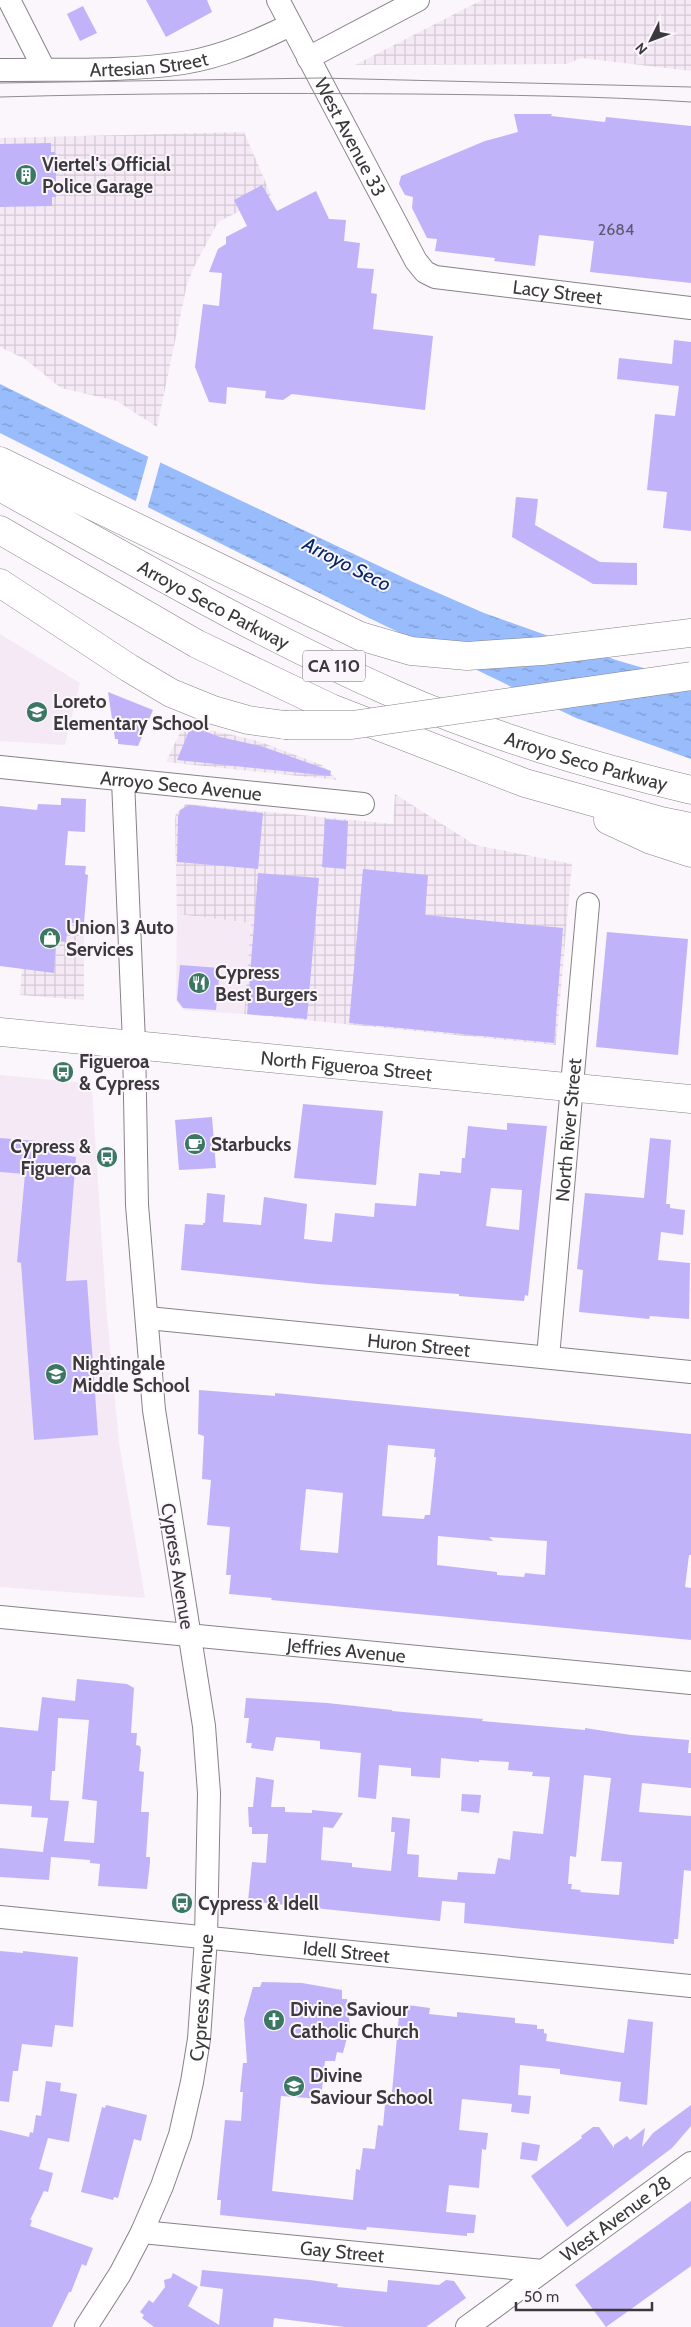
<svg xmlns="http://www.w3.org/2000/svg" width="691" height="2327" font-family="Cabin,sans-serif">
	<defs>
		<pattern id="industrial-grid" width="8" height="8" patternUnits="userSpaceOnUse" patternTransform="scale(1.25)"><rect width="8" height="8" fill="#f5e9f6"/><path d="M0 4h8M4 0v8" fill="none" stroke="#d3c9d4"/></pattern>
		<pattern id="water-ripples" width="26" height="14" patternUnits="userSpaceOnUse" patternTransform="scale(1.25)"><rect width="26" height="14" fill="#99bcfc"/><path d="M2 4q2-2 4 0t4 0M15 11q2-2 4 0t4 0" fill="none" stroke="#7e9acd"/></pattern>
	</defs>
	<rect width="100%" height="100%" fill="#fbf5fc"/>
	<!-- built -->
	<g fill="#f5e9f6">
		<polygon points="0,634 80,683 65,745 0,741"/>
		<polygon points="177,914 251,923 244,1014 184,1010 176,1001"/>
		<polygon points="0,1075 85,1083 92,1091 106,1305 119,1443 145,1598 0,1587"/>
	</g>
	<!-- industrial -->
	<g fill="url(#industrial-grid)">
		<polygon points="482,0 691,0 691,71 581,58 567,64 355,65"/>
		<polygon points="244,132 271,195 218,222 195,265 187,284 157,427 117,401 61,388 25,359 0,347 0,138"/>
		<polygon points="186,720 214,731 258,741 322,765 337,780 166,762"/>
		<polygon points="395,794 475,845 572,864 556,1045 244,1014 251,923 177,914 175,819 176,813 186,804 393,824"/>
		<polygon points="27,897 84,904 84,1000 20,995"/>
	</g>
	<!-- water -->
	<polygon fill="url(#water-ripples)" points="0,384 115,441 413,582 484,613 616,660 691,682 691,759 576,718 365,616 0,433"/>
	<!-- pier -->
	<polygon fill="#fbf5fc" points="149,454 161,460 147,510 135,504"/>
	<!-- building -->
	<g fill="#c1b3fa" fill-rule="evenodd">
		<polygon points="146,0 207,0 212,12 166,37"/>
		<polygon points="83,6 97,33 80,41 67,14"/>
		<polygon points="514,114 552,114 551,116 605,122 606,117 691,126 691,283 590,272 594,241 539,235 535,266 494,261 495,258 435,251 437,239 427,238 412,208 413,197 405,195 399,184 401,176 485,141 518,132"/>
		<polygon points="51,143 51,152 55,152 56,166 56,197 52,197 52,206 0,207 0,144"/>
		<polygon points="262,185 277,211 316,191 329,219 346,220 344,241 360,243 357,268 374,269 371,293 377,294 373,329 433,336 425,410 292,394 283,400 265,398 266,391 227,387 226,404 209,402 195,367 203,304 219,306 222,273 209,272 218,249 226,244 226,237 247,226 234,200"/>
		<polygon points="674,340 691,342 691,531 663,528 667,492 647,490 655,414 675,416 679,386 617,379 619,358 672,364"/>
		<polygon points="516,497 538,499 535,525 600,562 637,563 637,585 593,584 512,537"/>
		<polygon points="108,692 153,710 138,746 118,744 118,739 115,739"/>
		<polygon points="191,726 220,737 261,746 331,771 330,776 177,760"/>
		<polygon points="61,798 86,799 85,832 68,831 65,865 86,866 85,874 88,875 84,923 68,923 66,942 56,941 54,973 0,966 0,806 37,810 38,804 61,805"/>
		<polygon points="189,805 263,813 258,869 177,862 178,817 180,810"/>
		<polygon points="325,819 348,821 346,869 322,867"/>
		<polygon points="363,869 428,875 425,915 563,928 554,1043 349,1023"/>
		<polygon points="258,873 319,878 307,1019 247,1014"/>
		<polygon points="607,932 688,939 678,1055 596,1047"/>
		<polygon points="180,965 220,968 216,1010 183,1008 177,1000"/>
		<polygon points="303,1104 383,1111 376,1185 294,1178"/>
		<polygon points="212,1117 216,1168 179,1170 175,1120"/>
		<path d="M507,1123L547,1126L528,1296L525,1295L524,1301L459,1296V1294L317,1284L181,1270L185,1224L203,1225V1223H205L207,1193L225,1195L223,1222L261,1225L264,1197L307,1204L304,1239L332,1242L335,1213L374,1217L375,1203L416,1206L419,1173L440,1175V1171L461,1173L462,1158H465L468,1126L507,1130ZM491,1188L522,1190L519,1230L486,1226Z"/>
		<polygon points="0,1138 60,1143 58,1154 76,1157 66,1281 87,1280 98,1435 34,1440 21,1263 17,1262 25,1174 0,1172"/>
		<polygon points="650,1138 671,1140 666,1204 670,1204 670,1208 685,1210 683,1235 661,1232 658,1260 690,1263 689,1319 650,1316 649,1319 579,1312 583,1270 577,1269 585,1193 644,1198"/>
		<path d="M199,1390L275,1396V1393L691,1434V1555H689L685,1587L691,1588V1640L271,1600L272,1598L229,1594L231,1575H226L230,1527L207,1525L211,1480L202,1479L204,1436L198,1434ZM388,1445L435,1449L434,1457H436L430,1515H425L424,1519L382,1516ZM306,1489L343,1493L338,1553L300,1550ZM438,1536L493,1541L489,1537L547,1541L545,1575L525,1573L524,1577L497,1575V1572L437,1565Z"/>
		<path d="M77,1679L127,1684L134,1688L131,1733H137L136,1745L140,1746L141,1750L139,1771L144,1772L141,1812H149L146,1857H150V1862L147,1889L98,1886L100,1864L90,1863V1860L51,1857L49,1880L0,1877V1848L43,1852L48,1818L31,1817L32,1806L0,1804V1727L38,1731L42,1697L75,1701ZM58,1718L89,1720L82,1799L97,1801L94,1843L64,1841L69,1801L50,1800L52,1771H55Z"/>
		<path d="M246,1698L327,1703L392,1710V1711L483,1719L482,1721L585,1730V1728L631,1735L689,1740L688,1753H691V1788L642,1783L639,1812L691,1816V1871L684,1870L678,1939H674V1944L464,1923L465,1903L442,1901L440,1921L248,1901L252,1862L266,1863L268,1834H252V1827H249L248,1807H253L256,1777L274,1780L271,1807H285V1812L312,1813V1810L343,1813L333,1828L323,1827L321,1860L352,1863V1867L391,1871L395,1832H391L392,1817L410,1819L407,1854L419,1855L418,1877L457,1880L458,1872L495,1874L498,1858L510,1860L513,1831L543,1834L550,1777L532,1776L533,1772L508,1770L509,1762L479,1760V1762L441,1758L440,1778L411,1776V1768L379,1765L376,1799L358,1797L361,1753L320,1749V1741L276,1737L273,1751L251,1748L252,1743H246L249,1718H244ZM584,1775L611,1778L601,1861L622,1862L619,1895L580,1892L581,1890L571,1889L572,1884H568L570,1856L576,1857Z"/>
		<polygon points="462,1794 481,1795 479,1813 461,1811"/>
		<polygon points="0,1951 23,1953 23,1951 78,1957 73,2027 55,2025 52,2047 22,2044 18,2071 13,2071 9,2102 0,2101"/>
		<polygon points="262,1982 302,1983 342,1990 342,1999 347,1999 350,2026 343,2053 337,2052 335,2061 325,2061 321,2099 281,2096 272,2191 353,2200 356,2169 360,2170 363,2148 375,2149 378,2125 383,2126 386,2094 392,2092 400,2004 430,2008 429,2014 457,2017 457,2012 515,2018 515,2023 537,2025 537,2029 544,2029 544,2033 547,2034 546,2041 624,2053 628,2019 653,2022 647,2105 619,2101 621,2082 560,2074 560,2069 520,2065 518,2095 531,2096 529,2114 511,2112 512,2104 462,2099 459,2130 488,2133 486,2150 482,2149 479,2188 449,2185 446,2212 476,2215 474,2233 467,2233 467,2236 367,2227 366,2230 220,2215 221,2200 217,2200 225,2120 241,2121 243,2092 240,2092 243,2063 247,2063 244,2019 253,1987 260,1987"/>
		<polygon points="46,2081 61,2083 60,2091 77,2094 69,2142 48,2138 39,2169 53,2173 48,2192 44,2191 30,2220 32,2220 30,2226 93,2248 86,2266 82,2264 71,2292 69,2292 52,2327 0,2327 0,2130 29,2137 30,2132 33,2133 36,2115 41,2116"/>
		<polygon points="106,2105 147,2115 141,2141 134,2139 118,2198 114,2197 113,2200 81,2192 102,2107 105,2108"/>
		<polygon points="691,2105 691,2126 672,2148 567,2227 531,2176 582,2138 581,2136 593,2127 599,2127 614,2148 614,2145 627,2136 630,2140 645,2128 642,2147 653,2133"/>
		<polygon points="522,2142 540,2145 537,2161 520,2159"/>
		<polygon points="691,2201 691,2266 606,2327 575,2285"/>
		<polygon points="202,2270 310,2280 338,2284 337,2287 387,2292 388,2280 439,2285 446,2280 454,2281 466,2298 426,2327 345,2327 274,2318 273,2327 154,2327 142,2318 144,2315 140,2312 149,2300 153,2303 165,2287 164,2280 171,2278 173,2273 198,2287 188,2306 219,2325 223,2289 200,2286"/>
	</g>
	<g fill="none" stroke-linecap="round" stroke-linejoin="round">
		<!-- minor casing -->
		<g stroke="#888288" stroke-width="24">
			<g id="minor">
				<polyline points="9,0 44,69"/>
				<path id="s1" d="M278,0L416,261L425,272L435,277L691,308"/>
				<polyline points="308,58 418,0"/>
				<path id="s2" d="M0,70C61,69 123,72 183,63C221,57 256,42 290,25"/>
				<path id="s3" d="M0,767L363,804"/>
				<path id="s4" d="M148,1318L691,1372"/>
				<path id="s5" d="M548,1357L588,904"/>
				<path id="s6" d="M0,1617L691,1683"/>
				<path id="s7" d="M0,1917L691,1986"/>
				<path id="s8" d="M142,2232L543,2271"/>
				<path id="s9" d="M86,2327L120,2274L142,2232L162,2186L180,2135L192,2082L199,2039L206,1938L209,1793L204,1726L154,1410L137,1205L134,1043L123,780"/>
				<path id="s10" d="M467,2327L691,2163"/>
			</g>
		</g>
		<!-- major casing -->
		<g stroke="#888288" stroke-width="29">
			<g id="major">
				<path id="s11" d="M0,1032L691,1099"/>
			</g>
		</g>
		<!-- highway casing -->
		<g stroke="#888288" stroke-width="29">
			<g id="highway">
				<polyline points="0,461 360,636 411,651 467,656 542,651 691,633"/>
				<path id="s12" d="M0,487C130,559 258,634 394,694C489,736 591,766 691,790"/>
				<polyline points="0,530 197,644 331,708 525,783 661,821 691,827"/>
				<polyline points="0,583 129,668 171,693 213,710 248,720 285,725"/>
				<polyline points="608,820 651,840 691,853"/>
			</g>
		</g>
		<!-- minor -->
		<use href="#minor" stroke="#fff" stroke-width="22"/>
		<!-- major -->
		<use href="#major" stroke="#fff" stroke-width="28"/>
		<!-- highway -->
		<use href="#highway" stroke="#fff" stroke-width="28"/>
		<!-- tram -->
		<g stroke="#918c91" stroke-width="1">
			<polyline points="0,83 320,78 691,87"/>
			<path d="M0,97C137,93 274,93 412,94C505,95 598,96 691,102"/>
		</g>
		<!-- highway-bridge casing -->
		<g stroke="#888288" stroke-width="29" stroke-linecap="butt">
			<polyline id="highway-bridge" points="285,725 352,725 691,676"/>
		</g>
		<!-- highway-bridge -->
		<use href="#highway-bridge" stroke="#fff" stroke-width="28"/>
	</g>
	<!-- icons -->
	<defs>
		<g id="building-disc" transform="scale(1.125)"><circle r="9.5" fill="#3b7762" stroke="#fbf5fc"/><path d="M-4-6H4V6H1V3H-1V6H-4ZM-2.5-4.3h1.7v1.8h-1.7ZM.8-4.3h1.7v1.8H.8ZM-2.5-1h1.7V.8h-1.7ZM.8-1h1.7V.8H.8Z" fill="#fff"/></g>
		<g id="school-disc" transform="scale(1.125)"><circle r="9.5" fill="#3b7762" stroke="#fbf5fc"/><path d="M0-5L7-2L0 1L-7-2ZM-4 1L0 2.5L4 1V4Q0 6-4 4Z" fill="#fff"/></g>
		<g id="shop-disc" transform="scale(1.125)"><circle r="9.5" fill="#3b7762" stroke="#fbf5fc"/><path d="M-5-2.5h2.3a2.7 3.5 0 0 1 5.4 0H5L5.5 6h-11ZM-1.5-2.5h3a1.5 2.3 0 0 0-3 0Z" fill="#fff"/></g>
		<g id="restaurant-disc" transform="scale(1.125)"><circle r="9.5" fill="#3b7762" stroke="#fbf5fc"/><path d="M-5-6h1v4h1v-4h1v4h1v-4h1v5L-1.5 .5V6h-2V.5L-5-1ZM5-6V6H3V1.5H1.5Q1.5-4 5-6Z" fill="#fff"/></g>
		<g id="bus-disc" transform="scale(1.125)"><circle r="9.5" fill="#3b7762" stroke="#fbf5fc"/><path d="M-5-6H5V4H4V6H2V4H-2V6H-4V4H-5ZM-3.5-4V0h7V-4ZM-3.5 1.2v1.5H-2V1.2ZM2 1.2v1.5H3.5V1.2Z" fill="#fff"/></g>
		<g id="cafe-disc" transform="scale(1.125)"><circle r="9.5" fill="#3b7762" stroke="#fbf5fc"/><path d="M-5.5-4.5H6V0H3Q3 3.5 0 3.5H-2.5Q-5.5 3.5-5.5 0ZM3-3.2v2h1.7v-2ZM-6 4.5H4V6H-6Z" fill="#fff"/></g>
		<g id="church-disc" transform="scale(1.125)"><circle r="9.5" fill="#3b7762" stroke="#fbf5fc"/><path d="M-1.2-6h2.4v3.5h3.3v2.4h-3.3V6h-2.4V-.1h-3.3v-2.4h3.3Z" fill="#fff"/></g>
	</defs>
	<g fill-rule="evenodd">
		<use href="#building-disc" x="26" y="175"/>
		<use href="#school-disc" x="37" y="712"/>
		<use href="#shop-disc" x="50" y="938"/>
		<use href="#restaurant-disc" x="199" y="983"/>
		<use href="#bus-disc" x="63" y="1072"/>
		<use href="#cafe-disc" x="195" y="1144"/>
		<use href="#bus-disc" x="107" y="1157"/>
		<use href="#school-disc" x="56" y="1374"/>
		<use href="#bus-disc" x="182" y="1903"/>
		<use href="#church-disc" x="274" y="2020"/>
		<use href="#school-disc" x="294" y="2086"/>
	</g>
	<g text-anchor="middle" stroke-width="4" stroke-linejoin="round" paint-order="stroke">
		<!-- number labels -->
		<g font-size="16" fill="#5d586c">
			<text x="616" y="235">2684</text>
		</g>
		<!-- shield labels -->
		<rect fill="#fbf5fc" stroke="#757176" stroke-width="1" x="303" y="650.5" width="62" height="31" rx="4"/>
		<g font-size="18" font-weight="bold" fill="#3c393c">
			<text x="334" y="672">CA 110</text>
		</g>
		<!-- street labels -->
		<g font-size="19" fill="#3c393c" stroke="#fbf5fc">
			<text dy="7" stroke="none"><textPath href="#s2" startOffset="149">Artesian Street</textPath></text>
			<text dy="7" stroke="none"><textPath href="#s1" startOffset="155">West Avenue 33</textPath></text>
			<text dy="7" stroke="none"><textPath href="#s1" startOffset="444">Lacy Street</textPath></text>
			<text dy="7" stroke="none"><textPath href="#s12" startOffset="244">Arroyo Seco Parkway</textPath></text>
			<text dy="7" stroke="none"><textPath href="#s12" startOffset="649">Arroyo Seco Parkway</textPath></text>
			<text dy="7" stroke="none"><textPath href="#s3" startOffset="182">Arroyo Seco Avenue</textPath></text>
			<text dy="7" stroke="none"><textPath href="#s11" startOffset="348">North Figueroa Street</textPath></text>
			<text dy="7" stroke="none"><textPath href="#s5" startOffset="228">North River Street</textPath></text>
			<text dy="7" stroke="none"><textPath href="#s4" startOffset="272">Huron Street</textPath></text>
			<text transform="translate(178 1566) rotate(81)" y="7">Cypress Avenue</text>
			<text dy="7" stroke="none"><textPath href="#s6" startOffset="348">Jeffries Avenue</textPath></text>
			<text dy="7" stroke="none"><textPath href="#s7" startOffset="348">Idell Street</textPath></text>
			<text dy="7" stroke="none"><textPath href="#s9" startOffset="354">Cypress Avenue</textPath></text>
			<text dy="7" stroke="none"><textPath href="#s10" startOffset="184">West Avenue 28</textPath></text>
			<text dy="7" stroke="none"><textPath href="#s8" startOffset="201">Gay Street</textPath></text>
		</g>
		<!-- poi labels -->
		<g font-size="19" font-weight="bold" fill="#3c393c" stroke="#fbf5fc" text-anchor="start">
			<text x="42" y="171">Viertel's Official<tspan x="42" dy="22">Police Garage</tspan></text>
			<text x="53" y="708">Loreto<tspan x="53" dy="22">Elementary School</tspan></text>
			<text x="66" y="934">Union 3 Auto<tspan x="66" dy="22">Services</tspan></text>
			<text x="215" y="979">Cypress<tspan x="215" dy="22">Best Burgers</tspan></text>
			<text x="79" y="1068">Figueroa<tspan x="79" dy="22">&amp; Cypress</tspan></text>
			<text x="211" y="1151">Starbucks</text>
			<text x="91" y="1153" text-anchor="end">Cypress &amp;<tspan x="91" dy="22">Figueroa</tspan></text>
			<text x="72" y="1370">Nightingale<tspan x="72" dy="22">Middle School</tspan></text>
			<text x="198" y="1910">Cypress &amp; Idell</text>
			<text x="290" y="2016">Divine Saviour<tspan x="290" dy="22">Catholic Church</tspan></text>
			<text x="310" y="2082">Divine<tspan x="310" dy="22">Saviour School</tspan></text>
		</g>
		<!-- water labels -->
		<g font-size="20" font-style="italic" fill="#042669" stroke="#fbf5fc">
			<text transform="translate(347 564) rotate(27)" y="7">Arroyo Seco</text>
		</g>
	</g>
	<!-- north arrow -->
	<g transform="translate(651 40) rotate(228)" stroke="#fbf5fc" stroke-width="4" paint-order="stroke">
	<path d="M0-4L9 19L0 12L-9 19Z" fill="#3c393c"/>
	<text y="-8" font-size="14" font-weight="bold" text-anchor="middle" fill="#3c393c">N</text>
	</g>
	<!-- scale -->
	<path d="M516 2302v8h136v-8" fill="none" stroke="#3c393c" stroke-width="2.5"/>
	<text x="524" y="2302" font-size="15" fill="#3c393c" stroke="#fbf5fc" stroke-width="4" paint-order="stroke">50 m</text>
</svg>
